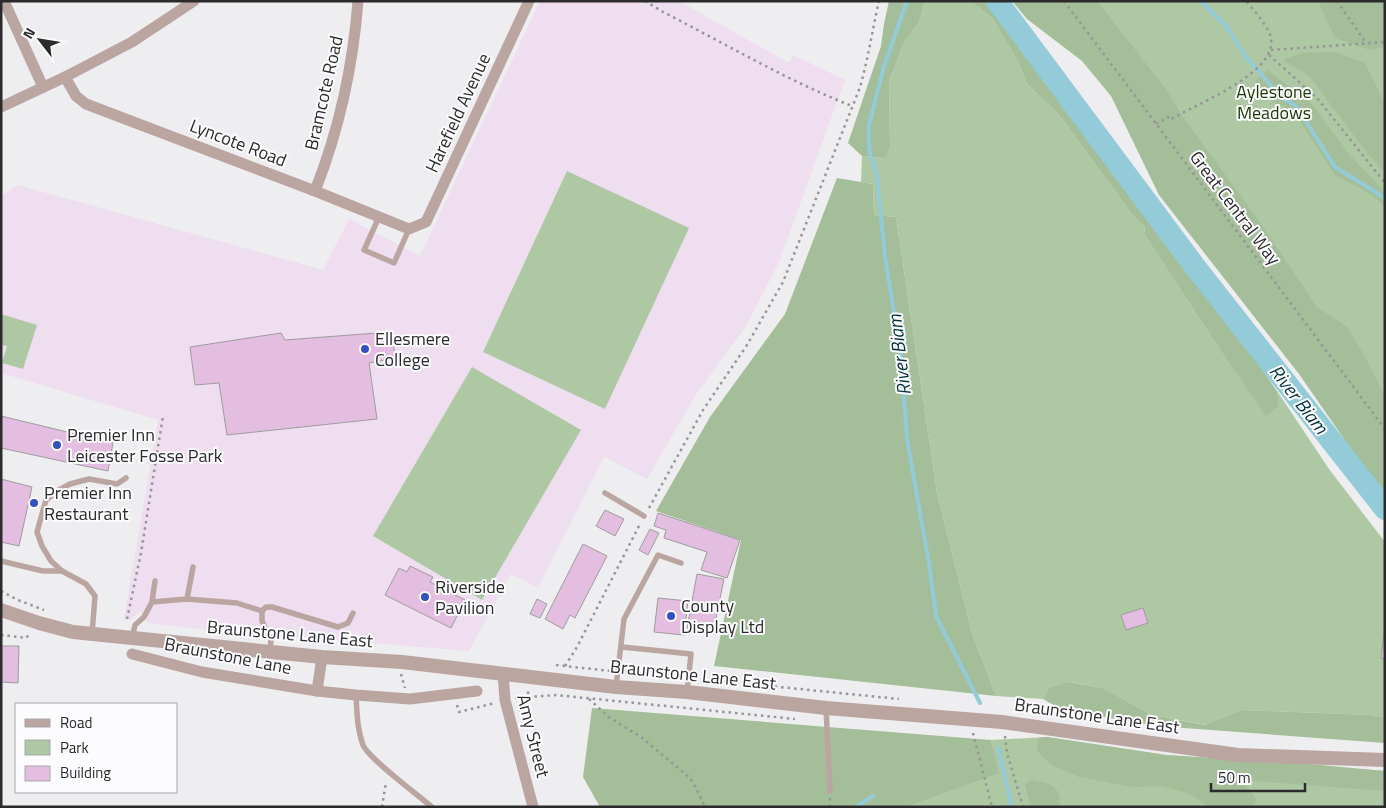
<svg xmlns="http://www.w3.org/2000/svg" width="1386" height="808" font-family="'Titillium Web',sans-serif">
	<rect width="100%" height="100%" fill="#eeedf0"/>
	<!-- education -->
	<polygon fill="#eedef0" points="540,1 679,1 789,63 793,55 845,80 779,262 746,326 695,396 647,479 604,457 538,588 511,574 469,651 278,635 270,627 259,636 149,623 140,612 130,620 124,619 158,420 1,373 1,196 18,185 323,270 349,219 420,256"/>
	<!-- green -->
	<g fill="#aec8a3">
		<polygon points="925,1 970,1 993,19 1019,64 1027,84 1060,116 1133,216 1145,227 1144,234 1224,356 1266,415 1279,406 1277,391 1329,469 1385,542 1385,717 1371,715 1242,710 1206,725 1152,715 1103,688 1071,682 1049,687 1043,699 996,696 972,633 937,493 896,217 874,215 873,184 861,182 862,156 884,158 890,147 889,82 903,45 919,22"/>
		<polygon points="1074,1 1385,1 1385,415"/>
		<polygon points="567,171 689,228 605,409 483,352"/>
		<polygon points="1,314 37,325 23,369 2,363 7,346 1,345"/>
		<polygon points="472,367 581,430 482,600 373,536"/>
		<polygon points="1047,737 1166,755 1385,771 1385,807 897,807 993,749 991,740"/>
	</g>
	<!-- forest -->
	<g fill="#a3be98">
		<polygon points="889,1 925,1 919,22 903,45 889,82 890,147 885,158 862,156 848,143 881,46 884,24"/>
		<polygon points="970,1 992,1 1118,169 1135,204 1178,254 1199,286 1249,351 1277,391 1279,406 1266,416 1224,356 1144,234 1145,227 1133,216 1060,116 1027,84 1019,64 993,19"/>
		<polygon points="1012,1 1097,1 1165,88 1183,117 1259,221 1317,307 1347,327 1365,357 1385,396 1385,498 1299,374 1159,195 1111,96 1082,61 1027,19"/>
		<polygon points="1318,1 1385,1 1385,47 1370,50 1335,38"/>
		<polygon points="1335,52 1365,63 1385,104 1385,173 1364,149 1309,76 1282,60 1302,53"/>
		<polygon points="1267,70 1311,103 1349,154 1385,192 1385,210 1383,205 1372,195 1335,175 1299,120 1284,107 1273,102 1255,82"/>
		<polygon points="837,178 873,184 874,215 896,217 937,493 972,633 996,696 714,666 741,540 656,511 710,417 785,314"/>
		<polygon points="1070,682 1103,688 1152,715 1205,725 1242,710 1371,715 1385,717 1385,743 1157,726 1062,710 1043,699 1049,687"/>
		<polygon points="592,708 991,740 999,773 905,807 600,807 583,777"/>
		<polygon points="1047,737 1166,755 1309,764 1385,771 1385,791 1242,780 1256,799 1254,807 1209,807 1188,793 1161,786 1133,787 1079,777 1051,765 1037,751 1038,738"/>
		<path d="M1031,780C1048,783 1063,786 1059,807H1031L1025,785Z"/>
	</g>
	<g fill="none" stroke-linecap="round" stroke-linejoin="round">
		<!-- stream -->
		<g stroke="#93cbd9" stroke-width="4">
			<polyline points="907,1 884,66 869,125 869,149 877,176 885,257 901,356 907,439 929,563 936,616 980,703"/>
			<polyline points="1201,1 1227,27 1246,57 1280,96 1296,106 1335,167 1385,198"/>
			<polyline points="998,748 1012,807"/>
			<polyline points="856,807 873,796"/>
		</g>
		<!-- river -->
		<polyline stroke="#93cbd9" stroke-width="22" points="997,1 1196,268 1385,509"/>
	</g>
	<!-- building -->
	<g fill="#e3bee0" stroke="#9e9c9e">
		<polygon points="390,332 396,358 369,363 377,419 227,435 219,383 195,385 190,347 281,333 285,340"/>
		<polygon points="1,416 113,443 108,471 1,448"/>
		<polygon points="1,479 32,487 19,546 1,542"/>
		<polygon points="605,510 624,519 615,536 596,526"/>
		<polygon points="658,513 740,540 727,578 701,570 707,552 664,538 666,530 654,526"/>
		<polygon points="650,529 659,533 648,555 639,550"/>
		<polygon points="583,544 607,556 575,618 570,615 563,629 545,619"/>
		<polygon points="410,566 433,577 430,582 465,600 451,628 385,595 399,568 407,572"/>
		<polygon points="697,574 724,579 713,633 687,628"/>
		<polygon points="658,598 688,601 684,635 654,632"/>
		<polygon points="537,599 547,604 540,618 530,614"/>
		<polygon points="1143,608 1148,623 1126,630 1121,615"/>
		<polygon points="1385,626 1385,659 1381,658"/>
		<polygon points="1,646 19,646 18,683 1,682"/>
	</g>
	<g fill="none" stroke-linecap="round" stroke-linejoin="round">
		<!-- path -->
		<g stroke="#969597" stroke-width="2.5" stroke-dasharray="2.5 4" stroke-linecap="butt">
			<path d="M645,1L663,12C726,44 786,80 852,106"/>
			<polyline points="1064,1 1385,429"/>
			<polyline points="1337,1 1366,43"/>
			<polyline points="1271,50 1385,42"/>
			<polyline points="1269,55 1317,98 1385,183"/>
			<path d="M1156,124L1168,117L1170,120C1194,104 1287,71 1269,32C1264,22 1254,10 1246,1"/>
			<path d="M649,508L703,410L747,345L783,282L859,90C868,61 872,31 879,1"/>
			<polyline points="1,591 18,600 44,610"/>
			<polyline points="127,619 141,553 163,416"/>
			<polyline points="1,635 26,638 30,633"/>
			<polyline points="556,665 610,671"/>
			<polyline points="565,666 577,647 640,524"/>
			<polyline points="625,672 675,677"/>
			<polyline points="401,674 405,688"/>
			<polyline points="710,680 899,699"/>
			<polyline points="515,698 556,695 795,719"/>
			<polyline points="589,699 610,718 641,737 689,777 694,784 705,807"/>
			<polyline points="457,705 459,712 495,703"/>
			<polyline points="519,711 528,696 528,689"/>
			<polyline points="973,733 992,807"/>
			<polyline points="1005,736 1007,753 1023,807"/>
			<polyline points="830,798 830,807"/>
			<polyline points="382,807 386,782"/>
		</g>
		<!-- service -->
		<g stroke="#bba5a1" stroke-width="5.5">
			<polyline points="379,217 364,250 394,263 409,229"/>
			<polyline points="605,493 644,516"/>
			<polyline points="1,561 43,571 62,571"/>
			<polyline points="187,599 193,567"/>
			<polyline points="152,602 187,599 237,603 262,611"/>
			<polyline points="262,611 266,607 272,607 338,627 348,623 353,613"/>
			<polyline points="262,611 262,621 271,640 270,652"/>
			<polyline points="92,634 95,596 86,584 62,571 51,561 42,546 37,532 46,500 57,491 70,484 89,479 117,484 126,478"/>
			<polyline points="132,638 135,625 144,617 152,602 155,581"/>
			<polyline points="622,647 691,654 687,692"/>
			<polyline points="616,687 624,619 658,555 681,563"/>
			<path d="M356,695C357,712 357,729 363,745C368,758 418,795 432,807"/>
			<polyline points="826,708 830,791"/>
		</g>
		<!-- minor -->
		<g stroke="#bba5a1" stroke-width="11">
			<polyline points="4,1 43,87"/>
			<polyline points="65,77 76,96 86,104 315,191 409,229 426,222 529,1"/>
			<polyline points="1,107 65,77 132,42 194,1"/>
			<path d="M315,191C339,130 353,67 358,1"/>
			<polyline points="132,654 202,672 317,691 356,695 410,699 477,691"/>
			<polyline points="503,673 505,700 533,807"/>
			<polyline points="317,691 322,657"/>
		</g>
		<!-- tertiary -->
		<polyline stroke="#bba5a1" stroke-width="14" points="1,610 39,623 73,632 322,657 402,662 616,687 687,692 826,708 1002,722 1238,755 1385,760"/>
	</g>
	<!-- markers -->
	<g fill="#334fc0" stroke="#fcfbfe" stroke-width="2">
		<circle cx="365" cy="349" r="5"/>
		<circle cx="57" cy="445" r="5"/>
		<circle cx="34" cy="503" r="5"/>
		<circle cx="425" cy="597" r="5"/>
		<circle cx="671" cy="616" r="5"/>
	</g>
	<g text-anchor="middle" stroke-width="4" stroke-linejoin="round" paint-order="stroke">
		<!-- park labels -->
		<g font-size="18" fill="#173901" stroke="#fcfbfe">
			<text x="1274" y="98">Aylestone<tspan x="1274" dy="21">Meadows</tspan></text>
		</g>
		<!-- street labels -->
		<g font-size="18" fill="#2b2b2c" stroke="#fcfbfe">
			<text transform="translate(324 93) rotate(-77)" y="6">Bramcote Road</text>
			<text transform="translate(458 113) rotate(-65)" y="6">Harefield Avenue</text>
			<text transform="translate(238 143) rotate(21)" y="6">Lyncote Road</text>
			<text transform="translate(1235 208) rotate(53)" y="6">Great Central Way</text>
			<text transform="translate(290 634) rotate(5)" y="6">Braunstone Lane East</text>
			<text transform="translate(228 656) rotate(11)" y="6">Braunstone Lane</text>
			<text transform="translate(693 675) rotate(6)" y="6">Braunstone Lane East</text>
			<text transform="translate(1097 716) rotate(8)" y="6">Braunstone Lane East</text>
			<text transform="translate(533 736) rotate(76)" y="6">Amy Street</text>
		</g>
		<!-- poi labels -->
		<g font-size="18" fill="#2b2b2c" stroke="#fcfbfe" text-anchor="start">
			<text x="375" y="345">Ellesmere<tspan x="375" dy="21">College</tspan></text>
			<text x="67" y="441">Premier Inn<tspan x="67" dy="21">Leicester Fosse Park</tspan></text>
			<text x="44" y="499">Premier Inn<tspan x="44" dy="21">Restaurant</tspan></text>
			<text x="435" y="593">Riverside<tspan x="435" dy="21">Pavilion</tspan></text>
			<text x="681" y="612">County<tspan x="681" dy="21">Display Ltd</tspan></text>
		</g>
		<!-- water labels -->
		<g font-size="19" font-style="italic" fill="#00333d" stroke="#fcfbfe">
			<text transform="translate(899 355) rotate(-97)" y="7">River Biam</text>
			<text transform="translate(1299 399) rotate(52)" y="7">River Biam</text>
		</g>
	</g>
	<!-- border -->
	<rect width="1386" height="808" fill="none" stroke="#2b2b2c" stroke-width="5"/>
	<!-- legend -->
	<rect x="15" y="703" width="162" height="90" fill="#fcfbfe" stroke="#a8a8aa"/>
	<rect x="25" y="719" width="25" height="8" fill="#bba5a1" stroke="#a8a8aa"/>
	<text x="60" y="728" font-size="15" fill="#2b2b2c">Road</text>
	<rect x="25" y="740" width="25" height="15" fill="#aec8a3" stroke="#a8a8aa"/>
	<text x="60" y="753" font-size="15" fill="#2b2b2c">Park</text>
	<rect x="25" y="766" width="25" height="15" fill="#e3bee0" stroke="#a8a8aa"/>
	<text x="60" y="778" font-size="15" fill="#2b2b2c">Building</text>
	<!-- north arrow -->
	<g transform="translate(40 40) rotate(301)" stroke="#fcfbfe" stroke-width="4" paint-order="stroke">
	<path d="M0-4L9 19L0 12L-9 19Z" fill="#2b2b2c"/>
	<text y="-8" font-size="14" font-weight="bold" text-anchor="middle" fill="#2b2b2c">N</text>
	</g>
	<!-- scale -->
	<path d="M1211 783v8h94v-8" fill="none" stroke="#2b2b2c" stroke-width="2.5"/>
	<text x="1218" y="783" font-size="15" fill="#2b2b2c" stroke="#fcfbfe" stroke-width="4" paint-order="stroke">50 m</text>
</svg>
